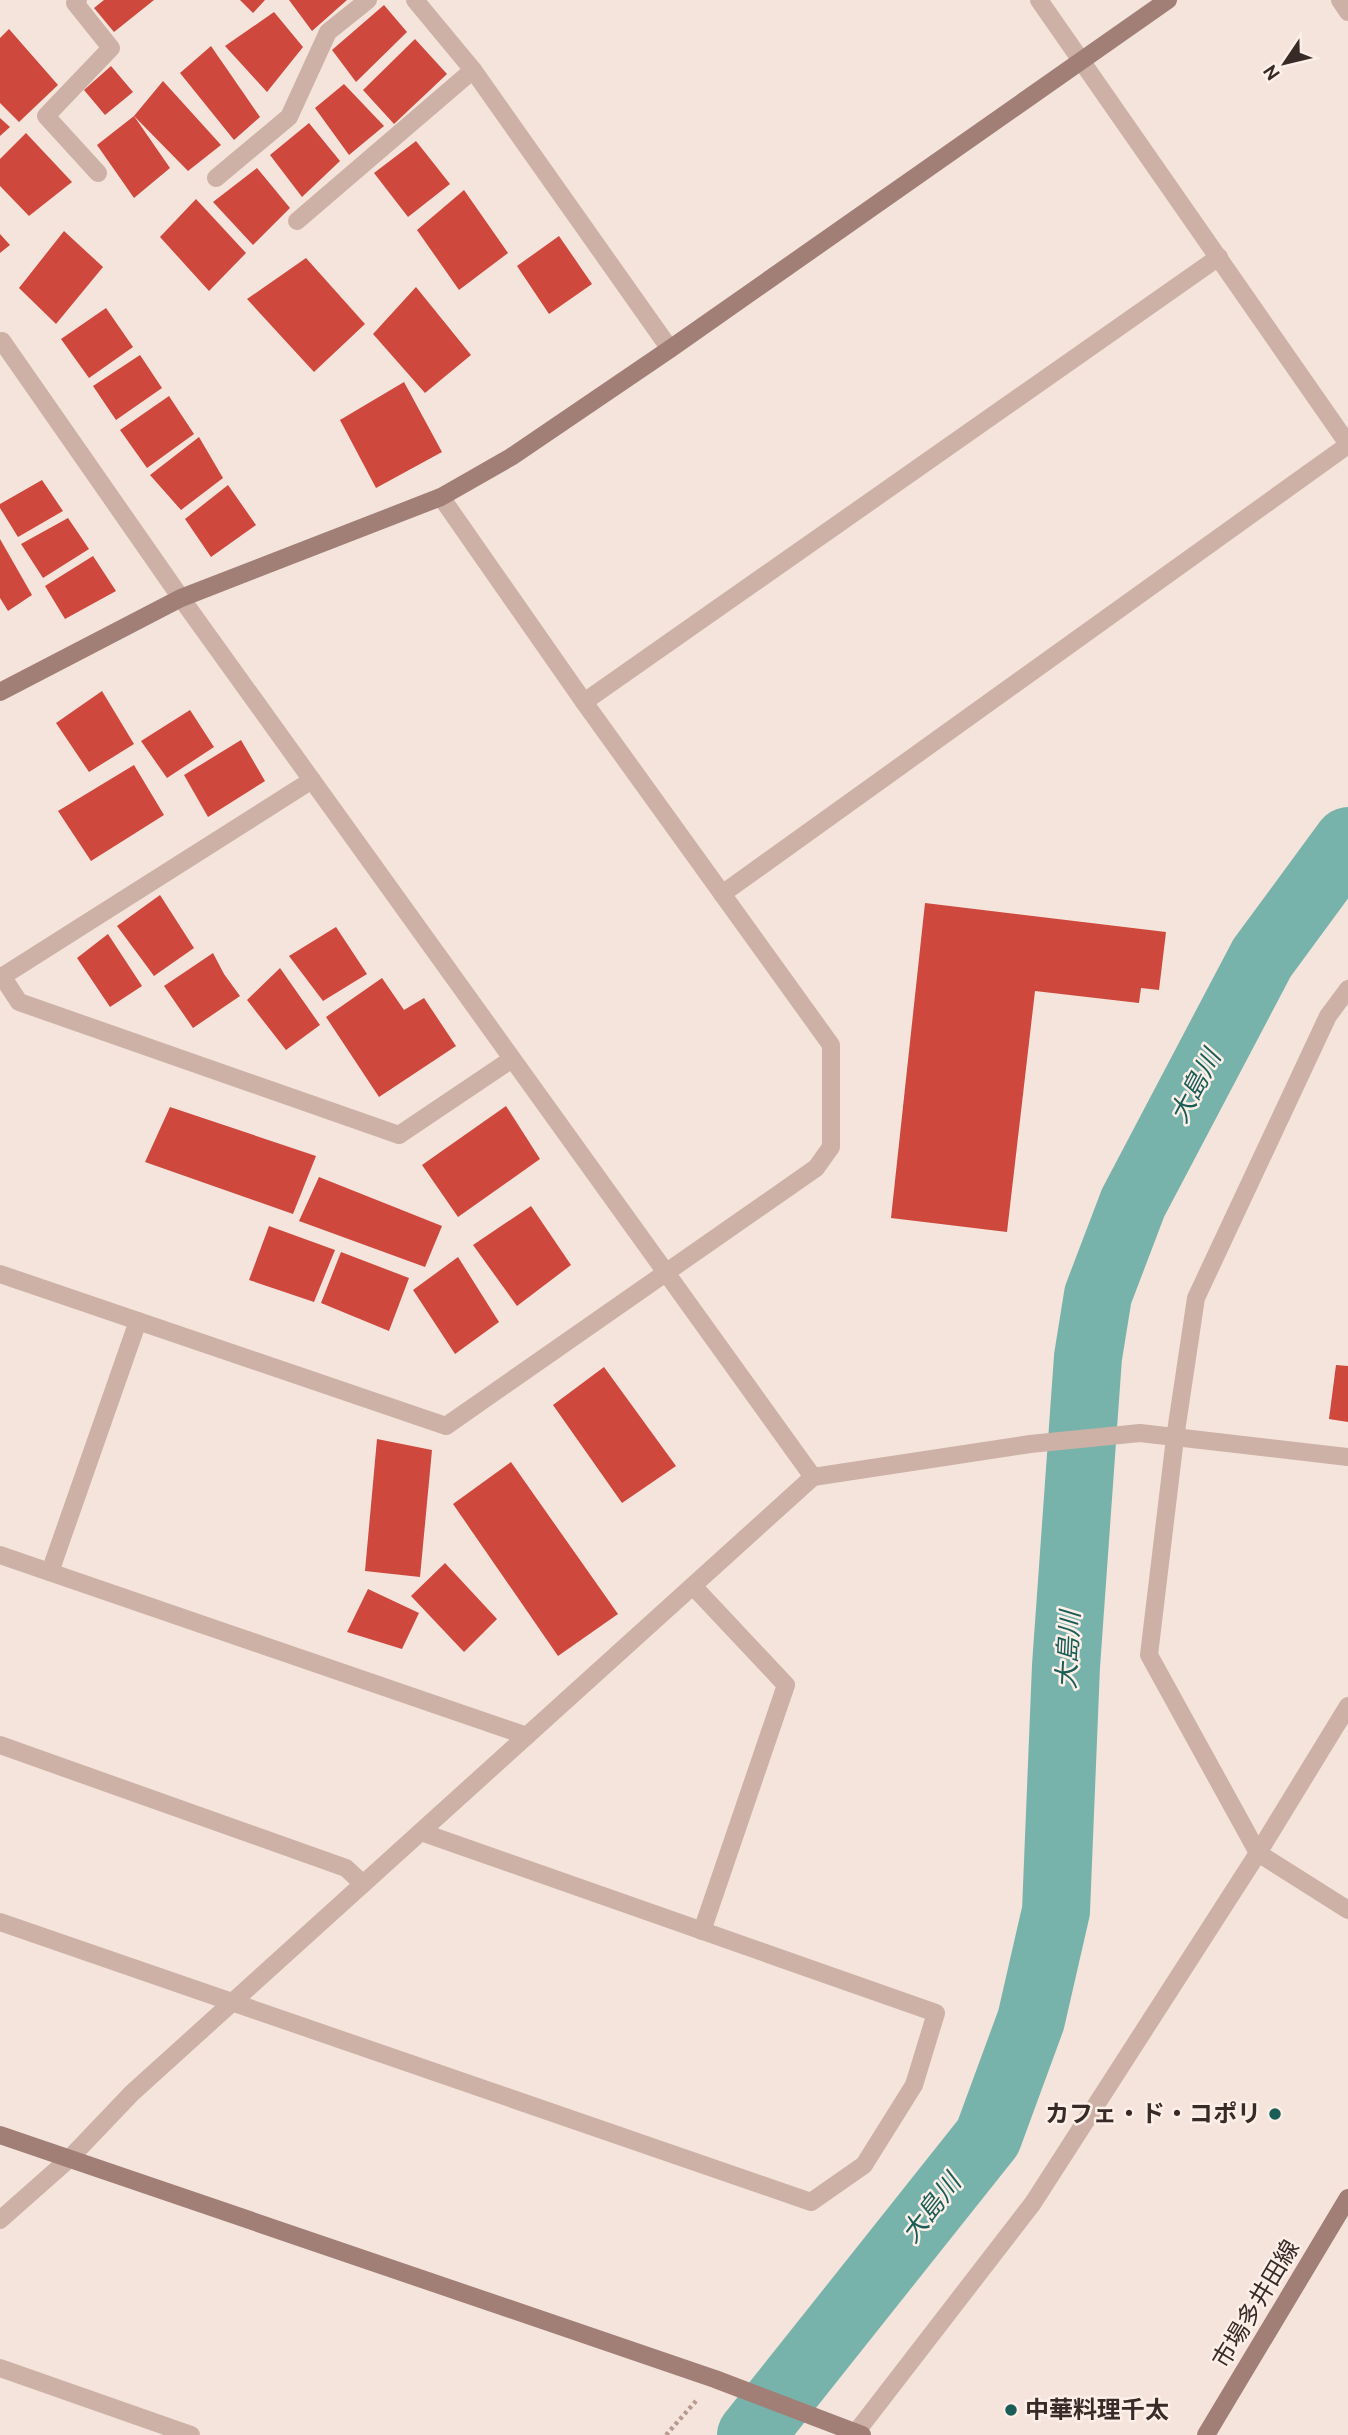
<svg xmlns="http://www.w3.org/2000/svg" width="1348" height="2435" font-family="Cabin,'Noto Sans JP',sans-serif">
	<rect width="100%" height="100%" fill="#f4e4db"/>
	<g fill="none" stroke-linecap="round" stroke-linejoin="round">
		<!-- river -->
		<polyline stroke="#78b3ab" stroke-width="68" points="751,2435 988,2137 1031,2020 1056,1911 1066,1666 1088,1357 1098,1295 1133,1203 1262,958 1348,841"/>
	</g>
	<!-- building -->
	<g fill="#cf483e">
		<polygon points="104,0 154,0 114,32 94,8"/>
		<polygon points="240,0 265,0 253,13"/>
		<polygon points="289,0 347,0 312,31"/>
		<polygon points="384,5 407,32 356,82 332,50"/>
		<polygon points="274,12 303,47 267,92 225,46"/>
		<polygon points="9,29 58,85 19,122 0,103 0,38"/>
		<polygon points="415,39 447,74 394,124 363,90"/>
		<polygon points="211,46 260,117 234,140 180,73"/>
		<polygon points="111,66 133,92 105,115 84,90"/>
		<polygon points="163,81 221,145 188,171 134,116"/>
		<polygon points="344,84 384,126 349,155 315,108"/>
		<polygon points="134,116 170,168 134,198 97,145"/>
		<polygon points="0,118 10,127 0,136"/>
		<polygon points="309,123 340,161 302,197 270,155"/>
		<polygon points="26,133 72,182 29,216 0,186 0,159"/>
		<polygon points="416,141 450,184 408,217 374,173"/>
		<polygon points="257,168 290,208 253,245 213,202"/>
		<polygon points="464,190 508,253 459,290 417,230"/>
		<polygon points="196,199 246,253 209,291 160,237"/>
		<polygon points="64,231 103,267 56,324 19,288"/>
		<polygon points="0,234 10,245 0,253"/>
		<polygon points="559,236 592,284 549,314 517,266"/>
		<polygon points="306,258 365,324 314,372 247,299"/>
		<polygon points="416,287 471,355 425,393 373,334"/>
		<polygon points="106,308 133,347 89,378 61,339"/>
		<polygon points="140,355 162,388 116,420 93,386"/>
		<polygon points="404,382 442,452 376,488 340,420"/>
		<polygon points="169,396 194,434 147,468 120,430"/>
		<polygon points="199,437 223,478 181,510 150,475"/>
		<polygon points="42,480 63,511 18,537 0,508 0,504"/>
		<polygon points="228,485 256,525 211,557 185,519"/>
		<polygon points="68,518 89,549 43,578 21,544"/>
		<polygon points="0,539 32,595 8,611 0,598"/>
		<polygon points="93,556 116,591 65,619 45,586"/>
		<polygon points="102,691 134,744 89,772 56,723"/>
		<polygon points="190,710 214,747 167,778 141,741"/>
		<polygon points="241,740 265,781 208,817 184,775"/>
		<polygon points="134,765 164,815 91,861 58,811"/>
		<polygon points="160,895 194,948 154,976 117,926"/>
		<polygon points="925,903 1166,932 1159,990 1141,988 1139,1003 1035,991 1007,1232 891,1218"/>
		<polygon points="336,927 367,974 323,1001 289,956"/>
		<polygon points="108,934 142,986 110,1007 77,958"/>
		<polygon points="213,953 224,974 240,996 193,1028 164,986"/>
		<polygon points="280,968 320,1025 286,1050 247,1000"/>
		<polygon points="382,978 404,1010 424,998 456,1046 379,1097 326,1017"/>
		<polygon points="506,1106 540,1159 458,1217 422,1165"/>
		<polygon points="170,1107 316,1156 293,1214 145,1162"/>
		<polygon points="319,1177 442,1226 425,1267 299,1221"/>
		<polygon points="531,1206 571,1265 517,1306 473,1245"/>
		<polygon points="269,1226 335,1250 314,1302 249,1280"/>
		<polygon points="341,1252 409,1278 389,1331 321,1303"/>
		<polygon points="458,1257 499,1322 455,1354 413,1290"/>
		<polygon points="1336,1365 1348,1366 1348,1422 1329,1419"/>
		<polygon points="604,1367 676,1466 622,1503 553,1405"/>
		<polygon points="377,1439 432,1450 420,1577 365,1571"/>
		<polygon points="511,1462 618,1614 558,1656 453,1504"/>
		<polygon points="445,1563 497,1619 464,1652 411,1596"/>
		<polygon points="368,1589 419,1613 402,1649 347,1632"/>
	</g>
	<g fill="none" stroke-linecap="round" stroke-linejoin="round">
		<!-- path -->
		<polyline stroke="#b99a90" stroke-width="4.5" stroke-dasharray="3.5 3.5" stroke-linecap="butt" points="666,2435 696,2401"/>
		<!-- street -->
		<g stroke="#cdb1a6" stroke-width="18">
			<polyline points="78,0 75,3 111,48 46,116 98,173"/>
			<polyline points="415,0 473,70 670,349"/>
			<polyline points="1039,0 1348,444"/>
			<polyline points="1340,0 1348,12"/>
			<polyline points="216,178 289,117 328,32 368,0"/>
			<polyline points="297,221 473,70"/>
			<polyline points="0,342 2,341 181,598 813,1477"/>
			<polyline points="584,702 1219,257"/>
			<polyline points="722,894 1348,445"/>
			<polyline points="2,976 19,1002 399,1135 512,1059"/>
			<polyline points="0,978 312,780"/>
			<polyline points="1348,989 1328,1016 1196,1298 1175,1438 1149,1655 1258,1853 1348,1910"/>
			<polyline points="0,1274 446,1426 816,1168 831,1147 831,1045 584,702 441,497"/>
			<polyline points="0,1555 527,1736"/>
			<polyline points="50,1572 138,1321"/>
			<polyline points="693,1586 786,1685 702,1931"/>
			<polyline points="0,1745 346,1868 363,1884"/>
			<polyline points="0,1922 811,2202 864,2165 914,2085 936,2013 421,1832"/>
			<polyline points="0,2220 69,2159 132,2093 813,1477 1030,1444 1140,1433 1348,1457"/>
			<polyline points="0,2368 191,2435"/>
			<polyline points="854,2435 1033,2203 1258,1853 1348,1706"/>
		</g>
		<!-- secondary -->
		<g stroke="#a17f77" stroke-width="18">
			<polyline points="0,692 181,598 441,497 511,457 670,349 1168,0"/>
			<polyline points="0,2135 715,2379 862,2435"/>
			<polyline points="1206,2435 1348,2198"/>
		</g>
	</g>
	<!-- markers -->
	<g fill="#1a5d56" stroke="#fbefe8" stroke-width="2.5">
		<circle cx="1275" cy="2114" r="7"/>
		<circle cx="1011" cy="2410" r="7"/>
	</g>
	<g text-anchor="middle" stroke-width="5" stroke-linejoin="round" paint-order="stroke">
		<!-- poi labels -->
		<g font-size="24" font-weight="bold" fill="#382a27" stroke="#fbefe8" text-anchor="end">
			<text x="1261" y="2122">カフェ・ド・コポリ</text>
			<text x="1025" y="2418" text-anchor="start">中華料理千太</text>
		</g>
		<!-- street labels -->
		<g font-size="24" fill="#382a27" stroke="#fbefe8">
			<text transform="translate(1256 2304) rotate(-59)" y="8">市場多井田線</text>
		</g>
		<!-- water labels -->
		<g font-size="26" font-style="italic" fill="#1a5d56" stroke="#fbefe8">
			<text transform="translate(1195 1086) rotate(-62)" y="9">大島川</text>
			<text transform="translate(1068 1650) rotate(-87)" y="9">大島川</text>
			<text transform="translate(931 2208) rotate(-52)" y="9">大島川</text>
		</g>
	</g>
	<!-- north arrow -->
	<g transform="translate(1285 63) rotate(235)" stroke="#fbefe8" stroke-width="5" paint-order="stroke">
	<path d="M0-5L12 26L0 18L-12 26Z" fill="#382a27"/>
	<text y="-10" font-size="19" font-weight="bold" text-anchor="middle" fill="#382a27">N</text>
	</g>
</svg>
